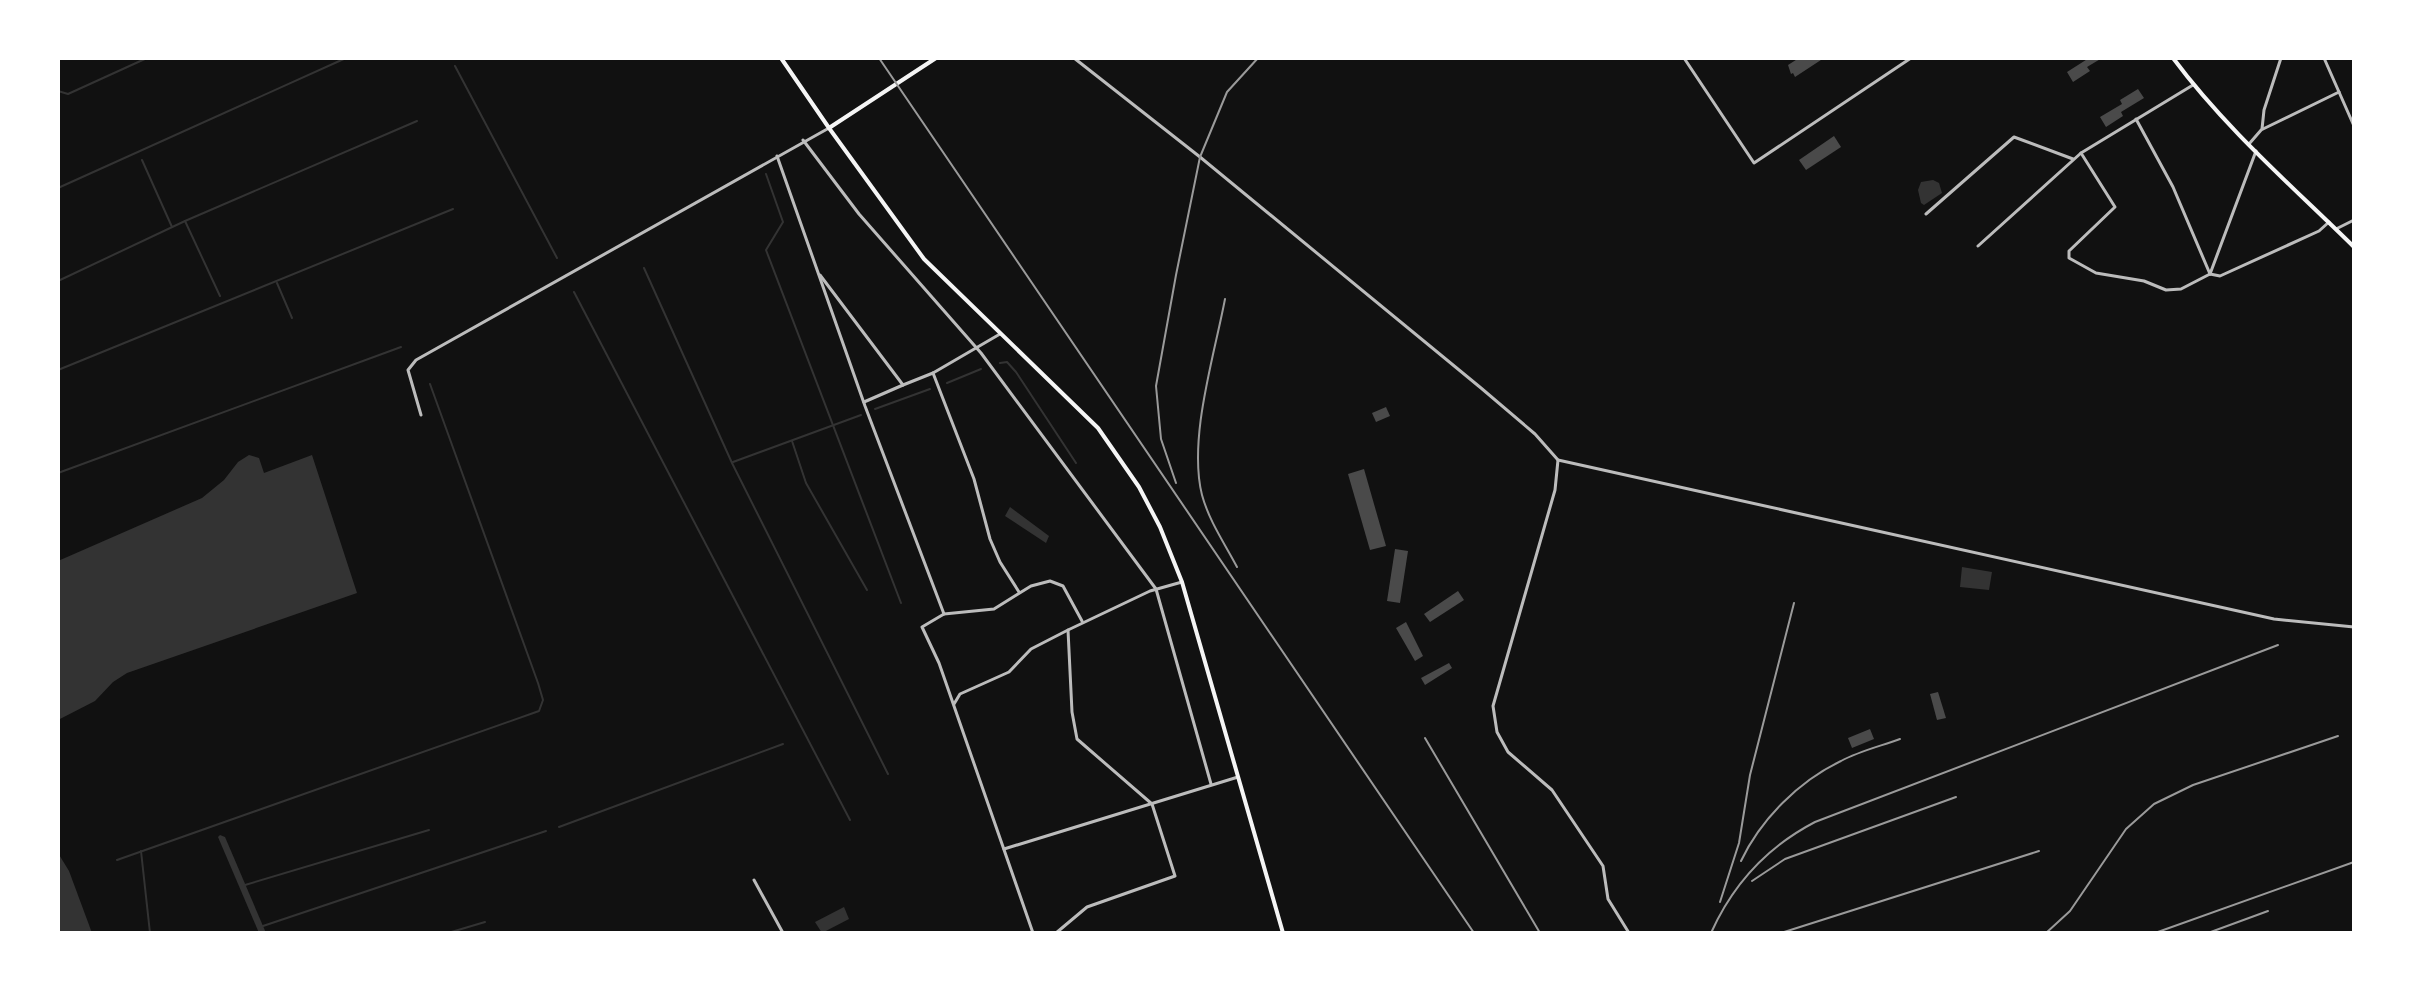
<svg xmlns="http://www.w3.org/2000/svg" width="2412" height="991" font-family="'Source Sans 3',sans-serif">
	<rect width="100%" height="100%" fill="#111"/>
	<!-- water -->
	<g fill="#333">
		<polygon points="1933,180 1939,183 1942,193 1924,205 1921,203 1918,190 1921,182"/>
		<polygon points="249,455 259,458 264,473 312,455 357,593 127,673 113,682 95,701 58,720 58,561 202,498 224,480 238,462"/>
		<polygon points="1010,507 1049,536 1046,543 1005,516"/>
		<polygon points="1962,567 1992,572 1989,590 1960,587"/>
		<polygon points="220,835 225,837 266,933 259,933 218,837"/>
		<polygon points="58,853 69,871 92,933 58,933"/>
		<polygon points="844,907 849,919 822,933 815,922"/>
	</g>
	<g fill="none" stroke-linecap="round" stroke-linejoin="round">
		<!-- stream -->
		<g stroke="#333" stroke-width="2">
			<polyline points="455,66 557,258"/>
			<polyline points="58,91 68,94 147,58"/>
			<polyline points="142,160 172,227"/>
			<polyline points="766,174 783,222 766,250 901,603"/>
			<polyline points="58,188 346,58"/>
			<polyline points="185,221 220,296"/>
			<polyline points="644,268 732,463 888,774"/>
			<polyline points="58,281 185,221 417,121"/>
			<polyline points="277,283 292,318"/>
			<polyline points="574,292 850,820"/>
			<polyline points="1000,363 1007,362 1016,372 1076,463"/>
			<polyline points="58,370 453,209"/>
			<polyline points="947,383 981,369"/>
			<polyline points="875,409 930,389"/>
			<polyline points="792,441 806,483 867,590"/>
			<polyline points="733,462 861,415"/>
			<polyline points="58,473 401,347"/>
			<polyline points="559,827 783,744"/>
			<polyline points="141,851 150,933"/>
			<polyline points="117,860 539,711 543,700 538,683 430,384"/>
			<polyline points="245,885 429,830"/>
			<polyline points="263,926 546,831"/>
			<polyline points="448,933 485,922"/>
		</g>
	</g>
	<!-- building -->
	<g fill="#4a4a4a">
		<polygon points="1799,58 1824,58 1795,77 1793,73 1791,74 1788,65"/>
		<polygon points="2089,58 2102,58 2087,67 2090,71 2073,82 2067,72"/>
		<polygon points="2138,89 2144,98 2121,112 2123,116 2106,127 2100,117 2122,104 2120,100"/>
		<polygon points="1834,136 1841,147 1806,170 1799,160"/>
		<polygon points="1386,407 1390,416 1376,422 1372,413"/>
		<polygon points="1364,469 1386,546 1370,550 1348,474"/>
		<polygon points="1395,549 1408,551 1400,603 1387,601"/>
		<polygon points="1458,591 1464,600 1430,622 1424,614"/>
		<polygon points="1406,622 1423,656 1415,661 1396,628"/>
		<polygon points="1449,663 1452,668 1425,685 1421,678"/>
		<polygon points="1938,692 1946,718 1937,720 1930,694"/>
		<polygon points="1870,729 1874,739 1852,748 1848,738"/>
	</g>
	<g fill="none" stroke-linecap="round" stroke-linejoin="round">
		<!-- minor -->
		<g stroke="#bcbcbc" stroke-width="3">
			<polyline points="1684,58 1754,163 1911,58"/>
			<polyline points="2324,58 2354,126"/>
			<polyline points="2136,119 2173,187 2210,274"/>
			<polyline points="2263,129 2339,92"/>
			<polyline points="803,140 859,214 981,353 1156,589 1211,784"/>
			<polyline points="2249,144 2262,129 2264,110 2281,58"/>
			<polyline points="2081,153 2115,207 2069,251 2069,258 2096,273 2144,281 2166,290 2181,289 2210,274"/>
			<polyline points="777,156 865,406 944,614 922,627 939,663 1033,933"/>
			<polyline points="1926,214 2014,137 2073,159"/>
			<polyline points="2336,229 2354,220"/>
			<polyline points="1978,246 2081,153 2193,85"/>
			<polyline points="2210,274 2220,276 2319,231 2329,222"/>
			<polyline points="2210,274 2256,151"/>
			<polyline points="820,275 903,385 933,373 1000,334"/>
			<polyline points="933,373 974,479 990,539 1000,562 1019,592"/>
			<polyline points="864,402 903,385"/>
			<polyline points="421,415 408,370 416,360 829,128"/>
			<polyline points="1558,460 1555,490 1493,706 1497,732 1508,752 1552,790 1603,866 1608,899 1629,933"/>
			<polyline points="944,614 994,609 1031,586 1050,581 1063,586 1082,621"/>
			<polyline points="954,704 960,694 1009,672 1031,649 1068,630"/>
			<polyline points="1004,849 1238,777"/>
			<polyline points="754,880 783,933"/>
			<polyline points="1056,933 1087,907 1175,876 1152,804 1077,739 1072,712 1068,630 1150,591 1182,582"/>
		</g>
		<!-- tertiary -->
		<polyline stroke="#bcbcbc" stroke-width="3" points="1074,58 1200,157 1481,388 1535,434 1558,460 2274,619 2354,627"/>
		<!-- secondary -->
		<polyline stroke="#f5f5f5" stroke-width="4" points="781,58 829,128"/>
		<!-- primary -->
		<g stroke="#f5f5f5" stroke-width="4">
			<polyline points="936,58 829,128 924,259 1098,428 1139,487 1160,527 1182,582 1283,933"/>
			<path d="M2173,58C2225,128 2292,186 2354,247"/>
		</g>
		<!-- rail -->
		<g stroke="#9a9a9a" stroke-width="2">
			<polyline points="879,58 1474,933"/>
			<path d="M1225,299C1214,357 1188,439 1202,495C1209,521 1225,544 1237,567"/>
			<polyline points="1176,483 1161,439 1156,386 1176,275 1200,157 1227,92 1258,58"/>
			<polyline points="1425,738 1540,933"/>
			<path d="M1741,861C1761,819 1799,781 1841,761C1859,751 1881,746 1900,739"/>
			<polyline points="1752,881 1785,859 1956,797"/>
			<polyline points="1720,902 1739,843 1750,775 1794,603"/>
			<path d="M1711,933C1733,884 1767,847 1815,822L2278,645"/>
			<polyline points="1781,933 2039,851"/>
			<polyline points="2046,933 2070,911 2126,829 2154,804 2193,785 2338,736"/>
			<polyline points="2155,933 2354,862"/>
			<polyline points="2208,933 2268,911"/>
		</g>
	</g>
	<!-- border -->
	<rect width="2412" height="991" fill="none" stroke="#ffffff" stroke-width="120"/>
</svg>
